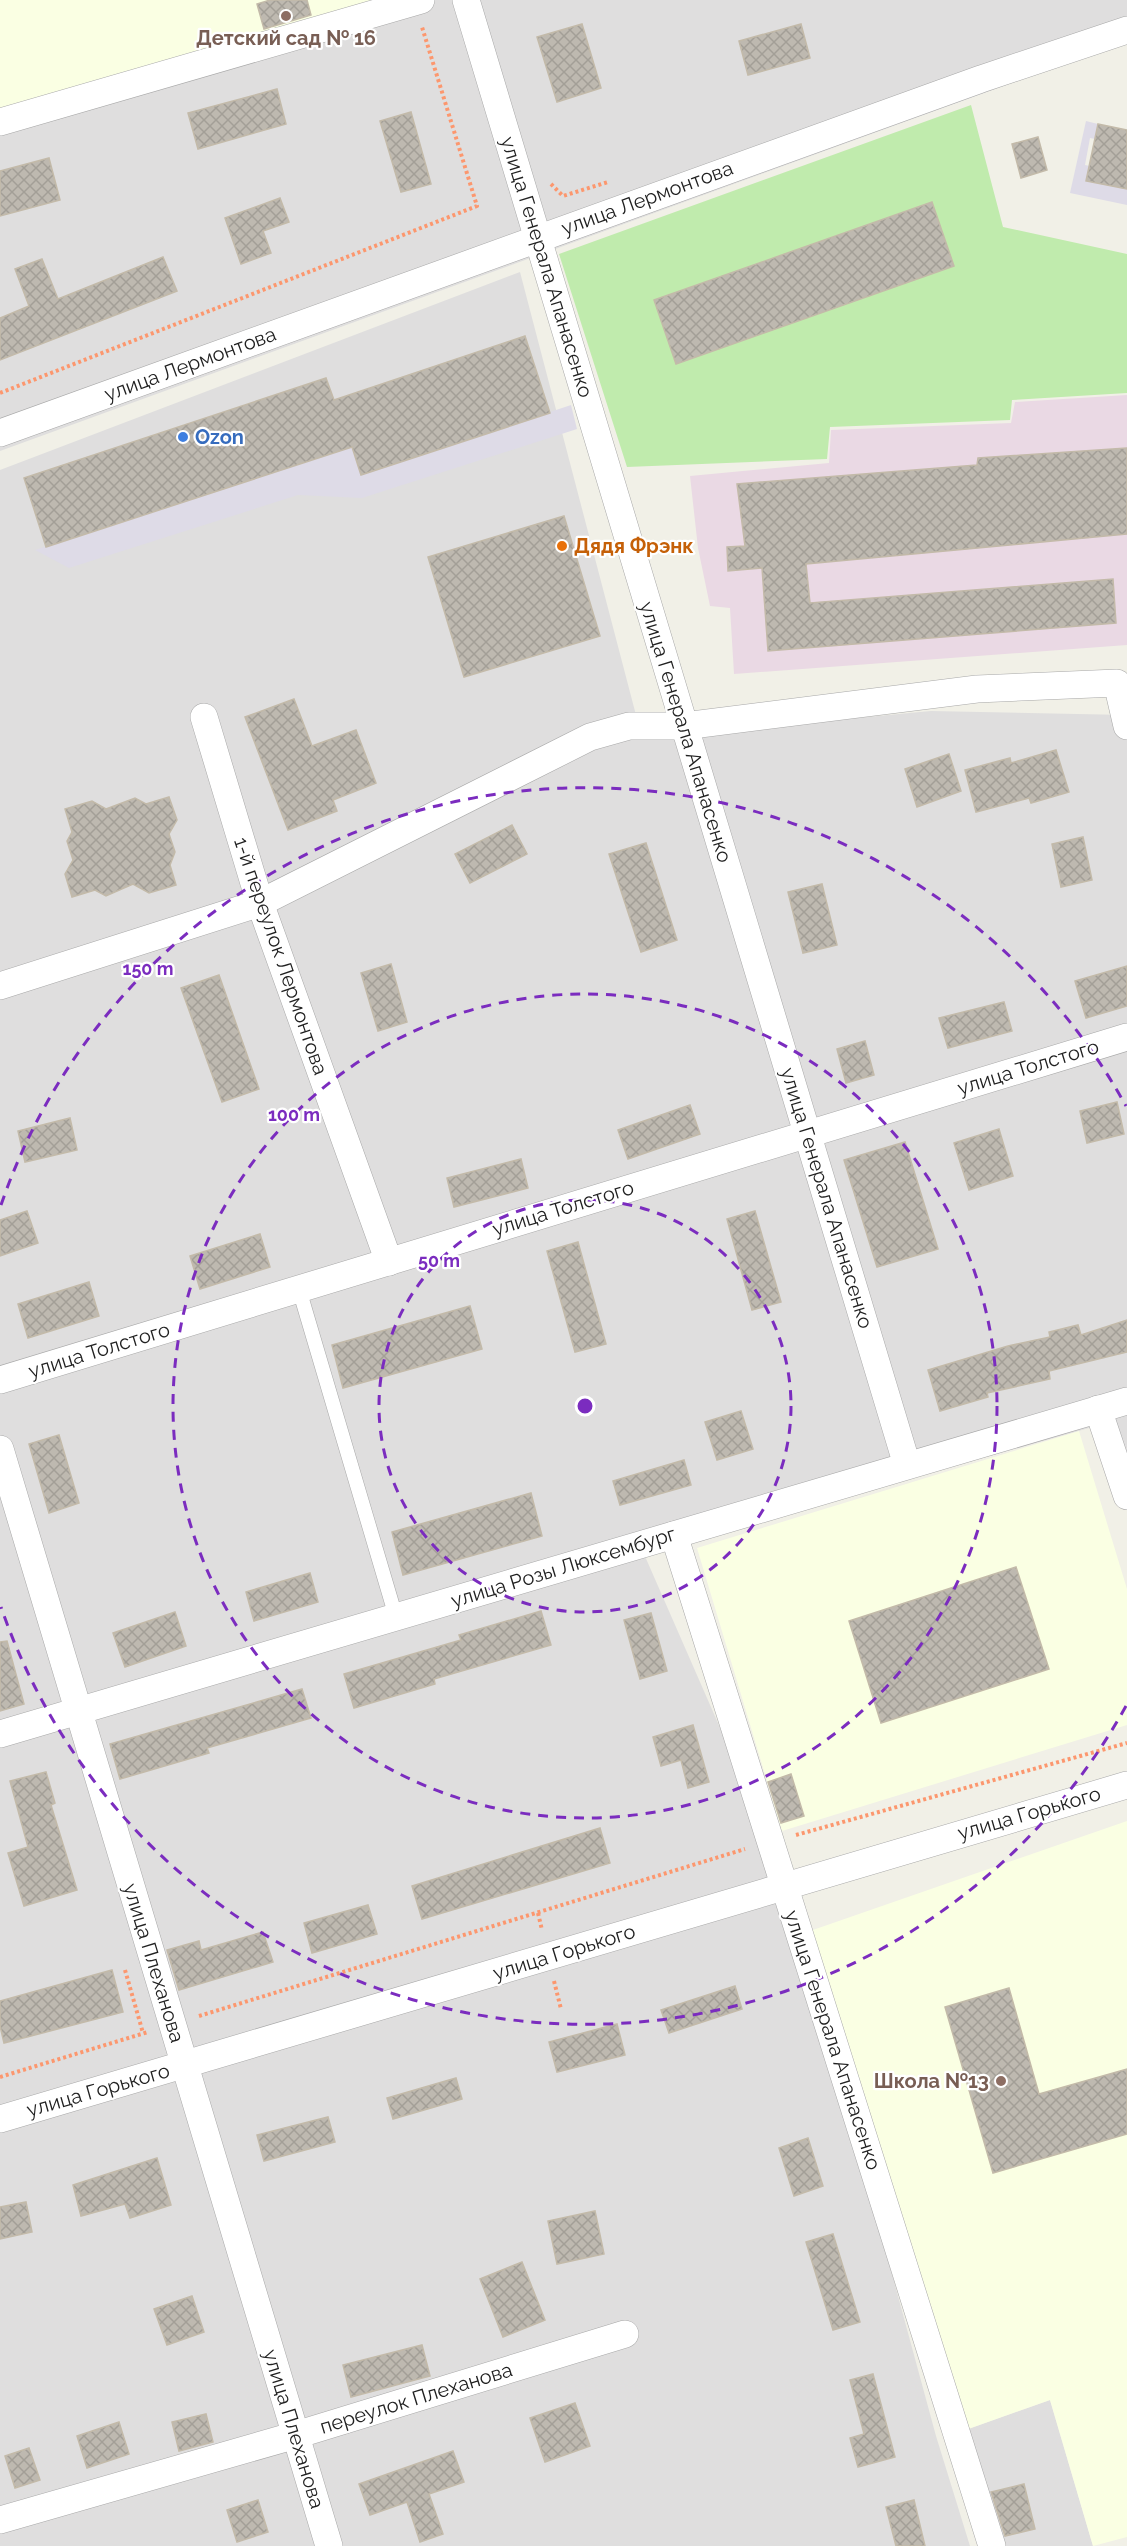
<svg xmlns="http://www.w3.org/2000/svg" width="1127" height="2546" font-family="Raleway,sans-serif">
	<defs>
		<pattern id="building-cross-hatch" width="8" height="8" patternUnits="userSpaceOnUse" patternTransform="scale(1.5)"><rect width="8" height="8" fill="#beb9b0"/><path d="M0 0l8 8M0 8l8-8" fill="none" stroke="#a39f97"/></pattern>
	</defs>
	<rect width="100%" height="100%" fill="#f1f0e7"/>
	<!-- residential -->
	<g fill="#dfdede">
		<polygon points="0,0 1127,0 1127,41 0,451"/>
		<polygon points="520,272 642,738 931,711 1127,715 1127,1471 1110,1422 644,1554 770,1842 798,1928 936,2436 970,2546 0,2546 0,470"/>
		<polygon points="1050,2400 1093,2546 992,2546 957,2433"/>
	</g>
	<!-- industrial -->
	<polygon fill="#ead9e4" points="1127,395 1127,645 734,674 730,608 710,606 698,548 690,476 829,463 831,430 1011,423 1015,402"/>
	<!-- education -->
	<g fill="#faffe3">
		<polygon points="0,0 395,0 0,113"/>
		<polygon points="1079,1431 1127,1589 1127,1725 782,1831 697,1548"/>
		<polygon points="1127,1821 1127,2537 1093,2546 1050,2400 957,2433 810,1931"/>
	</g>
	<!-- grass -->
	<polygon fill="#c0ebad" points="971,105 1003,227 1127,254 1127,393 1012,400 1010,420 830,427 827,459 627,467 559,254"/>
	<!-- plaza -->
	<g fill="#dedbe7">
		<polygon points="1086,121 1098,124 1095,139 1090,138 1085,165 1090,166 1086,180 1127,189 1127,205 1070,193"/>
		<polygon points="571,405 577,429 362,498 298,495 69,568 35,550 352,447 362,475"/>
	</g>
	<!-- building -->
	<g fill="url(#building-cross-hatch)" stroke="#c3baa9" stroke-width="1.5">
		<polygon points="270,0 307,0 311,15 264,29 257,4"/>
		<polygon points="582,24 601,88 557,102 537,37"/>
		<polygon points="801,24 810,58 748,75 739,41"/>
		<polygon points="277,89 286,124 198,149 188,113"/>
		<polygon points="411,112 431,184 401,192 380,121"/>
		<polygon points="1098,124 1127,130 1127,189 1086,181"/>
		<polygon points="1038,137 1047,170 1021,178 1012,144"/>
		<polygon points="49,158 60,200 0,216 0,171"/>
		<polygon points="280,198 289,222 263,231 271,253 241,264 225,218"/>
		<polygon points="932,202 954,266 676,364 654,300"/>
		<polygon points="163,257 177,291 0,360 0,318 29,306 15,269 42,259 58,299"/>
		<polygon points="525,336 550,413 361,475 352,447 46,547 24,478 326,378 334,400"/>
		<polygon points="1127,448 1127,534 806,564 810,603 1113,579 1116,623 768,651 762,568 728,571 727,547 745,546 737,484 977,465 978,458"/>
		<polygon points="564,516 600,636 464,677 428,557"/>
		<polygon points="294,699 312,746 356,730 376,783 333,800 337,811 288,830 245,717"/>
		<polygon points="1056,750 1069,792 1031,803 1029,798 976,812 965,770 1010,758 1011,763"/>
		<polygon points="949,754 961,791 917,807 905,769"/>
		<polygon points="169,797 177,820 169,834 175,852 170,865 176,885 149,893 133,884 106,896 95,890 72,897 65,874 73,860 67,841 72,832 65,809 92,801 106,809 135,798 146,804"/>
		<polygon points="512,825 527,854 470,883 455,854"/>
		<polygon points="1083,837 1092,880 1061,887 1052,844"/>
		<polygon points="646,843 677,940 641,952 609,854"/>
		<polygon points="822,884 837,945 803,953 788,892"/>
		<polygon points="391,964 407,1022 378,1031 361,973"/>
		<polygon points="1127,966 1127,1006 1086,1018 1075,981"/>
		<polygon points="219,975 259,1089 222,1102 181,988"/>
		<polygon points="1004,1002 1012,1031 948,1048 939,1018"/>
		<polygon points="865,1041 874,1075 846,1083 837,1049"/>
		<polygon points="1117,1102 1124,1134 1087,1143 1080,1111"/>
		<polygon points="690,1105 700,1134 628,1159 618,1130"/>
		<polygon points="70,1118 77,1150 25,1162 18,1131"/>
		<polygon points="999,1129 1013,1176 969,1190 954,1143"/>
		<polygon points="905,1142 938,1249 877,1267 844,1160"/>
		<polygon points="521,1159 528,1188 454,1207 447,1178"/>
		<polygon points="27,1211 38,1243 0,1256 0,1220"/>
		<polygon points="755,1211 781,1302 752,1310 727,1219"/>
		<polygon points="260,1234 270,1267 200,1289 190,1256"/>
		<polygon points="578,1242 606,1344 575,1352 547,1251"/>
		<polygon points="89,1282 99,1316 28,1338 18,1304"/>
		<polygon points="470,1306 482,1349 343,1388 332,1345"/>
		<polygon points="1127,1320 1127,1352 1049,1371 1050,1379 987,1393 988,1397 940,1411 928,1370 1008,1346 1050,1337 1049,1332 1078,1325 1081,1335"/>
		<polygon points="741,1411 753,1449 717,1460 705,1422"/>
		<polygon points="59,1435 79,1503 49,1513 29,1444"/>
		<polygon points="684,1460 691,1485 620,1505 613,1481"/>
		<polygon points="531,1493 542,1536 403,1575 392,1532"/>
		<polygon points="1016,1567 1049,1669 881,1723 849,1621"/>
		<polygon points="310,1573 318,1602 254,1621 246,1592"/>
		<polygon points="541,1611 551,1645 434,1679 435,1684 354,1708 344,1674 461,1640 459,1635"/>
		<polygon points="175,1612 186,1646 125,1667 113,1633"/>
		<polygon points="651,1613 667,1671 640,1679 624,1620"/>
		<polygon points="7,1641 24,1704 0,1711 0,1642"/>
		<polygon points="302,1689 311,1718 207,1748 209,1753 120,1779 110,1744"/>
		<polygon points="693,1725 709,1782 688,1788 681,1760 661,1766 653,1737"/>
		<polygon points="46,1772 55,1803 51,1805 77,1890 24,1906 8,1853 28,1847 10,1781"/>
		<polygon points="791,1774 804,1816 781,1823 768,1782"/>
		<polygon points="600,1828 610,1863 422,1919 412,1886"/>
		<polygon points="368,1905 377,1934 312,1953 304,1923"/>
		<polygon points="263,1932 273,1962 179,1990 167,1950 199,1941 201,1950"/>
		<polygon points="112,1970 123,2012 4,2043 0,2026 0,2001"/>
		<polygon points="735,1986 742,2009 669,2033 661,2010"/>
		<polygon points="1009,1988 1039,2094 1127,2069 1127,2134 993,2173 945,2007"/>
		<polygon points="617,2024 625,2055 557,2072 549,2042"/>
		<polygon points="456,2078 462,2099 393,2119 387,2098"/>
		<polygon points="328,2117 335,2142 264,2161 257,2135"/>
		<polygon points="808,2138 823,2186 794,2196 779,2148"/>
		<polygon points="157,2158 171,2205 130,2218 125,2204 81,2216 73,2185"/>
		<polygon points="26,2202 32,2232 0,2239 0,2207"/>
		<polygon points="595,2211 604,2254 557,2264 548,2221"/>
		<polygon points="833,2234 860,2322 833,2330 806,2242"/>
		<polygon points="522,2262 545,2320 503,2337 480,2279"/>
		<polygon points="192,2296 204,2332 167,2345 154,2309"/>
		<polygon points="422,2345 430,2376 351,2397 343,2365"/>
		<polygon points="873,2374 895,2457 858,2467 850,2438 864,2434 850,2380"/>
		<polygon points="575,2403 590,2446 545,2462 530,2418"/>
		<polygon points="206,2414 213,2442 179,2451 172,2422"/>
		<polygon points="119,2422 129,2454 87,2468 77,2436"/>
		<polygon points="29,2448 40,2480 15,2488 5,2456"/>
		<polygon points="453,2451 464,2482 429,2494 443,2534 420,2542 407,2502 370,2515 359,2484"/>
		<polygon points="1024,2484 1035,2529 1005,2536 991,2492"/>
		<polygon points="258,2500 268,2532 237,2542 227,2510"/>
		<polygon points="914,2500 925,2546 896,2546 886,2507"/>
	</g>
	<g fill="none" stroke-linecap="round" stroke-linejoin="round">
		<!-- service casing -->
		<g stroke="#a8a8a8" stroke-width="15">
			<polyline id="service" points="299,1289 396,1617"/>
		</g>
		<!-- minor casing -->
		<g stroke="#a8a8a8" stroke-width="28">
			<g id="minor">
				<polyline points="466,0 907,1465"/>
				<polyline points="0,122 421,0"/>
				<polyline points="0,433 981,79 1127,30"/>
				<polyline points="204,717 260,903 389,1262"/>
				<polyline points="0,986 260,903 590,737 629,726 684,726 977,689 1117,683 1127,726"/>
				<polyline points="0,1380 1127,1037"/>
				<polyline points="1098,1409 1127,1496"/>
				<polyline points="0,1449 329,2546"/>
				<polyline points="674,1535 992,2546"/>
				<polyline points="0,1734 1127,1401"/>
				<polyline points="0,2119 1127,1785"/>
				<polyline points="0,2520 296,2435 625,2334"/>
			</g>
		</g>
		<!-- path -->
		<g stroke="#fc976e" stroke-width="4" stroke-dasharray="3 3" stroke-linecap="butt">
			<polyline points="551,184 563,196 608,182"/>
			<polyline points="0,393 477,206 422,27"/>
			<polyline points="796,1835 1127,1743"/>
			<polyline points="538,1913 542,1930"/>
			<polyline points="125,1970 143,2033"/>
			<polyline points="554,1981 561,2009"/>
			<polyline points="199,2016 745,1849"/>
			<polyline points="0,2077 148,2032"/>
		</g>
		<!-- service -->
		<use href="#service" stroke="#fff" stroke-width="14"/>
		<!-- minor -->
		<use href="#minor" stroke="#fff" stroke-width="27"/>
	</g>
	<!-- distance rings -->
	<g fill="none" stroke="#7b2cbf" stroke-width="3" stroke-dasharray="10 8">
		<circle cx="585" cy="1406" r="206"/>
		<circle cx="585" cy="1406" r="412"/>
		<path d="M1126 1706A618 618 0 0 1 1 1607M1 1205A618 618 0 0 1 1126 1106"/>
	</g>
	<!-- markers -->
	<g fill="#8d6e63" stroke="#fff" stroke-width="2">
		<circle cx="286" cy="16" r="6"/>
		<circle cx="1001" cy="2081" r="6"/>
	</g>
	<circle fill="#3f7fe0" stroke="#fff" stroke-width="2" cx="183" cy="437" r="6"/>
	<circle fill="#e8710a" stroke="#fff" stroke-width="2" cx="562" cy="546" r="6"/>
	<g text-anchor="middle" stroke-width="4.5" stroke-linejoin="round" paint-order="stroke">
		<!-- education labels -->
		<g font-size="20" font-weight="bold" fill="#785e54" stroke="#fff">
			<text x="286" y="45">Детский сад № 16</text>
			<text x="989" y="2088" text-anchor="end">Школа №13</text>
		</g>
		<!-- street labels -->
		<g font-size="20" fill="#212121" stroke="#fff">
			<text transform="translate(647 198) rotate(-20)" y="7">улица Лермонтова</text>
			<text transform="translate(547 267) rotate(73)" y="7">улица Генерала Апанасенко</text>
			<text transform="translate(190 364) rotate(-20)" y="7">улица Лермонтова</text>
			<text transform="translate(686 732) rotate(73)" y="7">улица Генерала Апанасенко</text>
			<text transform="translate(281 956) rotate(71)" y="7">1-й переулок Лермонтова</text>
			<text transform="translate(1028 1067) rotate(-17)" y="7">улица Толстого</text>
			<text transform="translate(827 1198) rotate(73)" y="7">улица Генерала Апанасенко</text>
			<text transform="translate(563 1208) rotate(-17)" y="7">улица Толстого</text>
			<text transform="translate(99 1350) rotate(-17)" y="7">улица Толстого</text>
			<text transform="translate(563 1567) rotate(-17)" y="7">улица Розы Люксембург</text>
			<text transform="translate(1029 1813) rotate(-16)" y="7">улица Горького</text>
			<text transform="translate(564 1952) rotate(-17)" y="7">улица Горького</text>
			<text transform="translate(154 1963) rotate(73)" y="7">улица Плеханова</text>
			<text transform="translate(833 2040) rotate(72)" y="7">улица Генерала Апанасенко</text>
			<text transform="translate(98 2090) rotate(-16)" y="7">улица Горького</text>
			<text transform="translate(416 2398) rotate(-17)" y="7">переулок Плеханова</text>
			<text transform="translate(294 2429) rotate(73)" y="7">улица Плеханова</text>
		</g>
		<!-- shop labels -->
		<g font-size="20" font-weight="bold" fill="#366cbe" stroke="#fff" text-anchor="start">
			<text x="195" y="444">Ozon</text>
		</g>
		<!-- food labels -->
		<g font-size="20" font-weight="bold" fill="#c56008" stroke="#fff" text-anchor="start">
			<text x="574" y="553">Дядя Фрэнк</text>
		</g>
	</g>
	<circle cx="585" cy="1406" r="9" fill="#7b2cbf" stroke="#fff" stroke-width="3"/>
	<g font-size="18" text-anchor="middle" font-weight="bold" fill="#7b2cbf" stroke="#fff" stroke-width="4.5" stroke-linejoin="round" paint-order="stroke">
		<text x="148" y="975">150 m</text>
		<text x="294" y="1121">100 m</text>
		<text x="439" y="1267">50 m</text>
	</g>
</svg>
